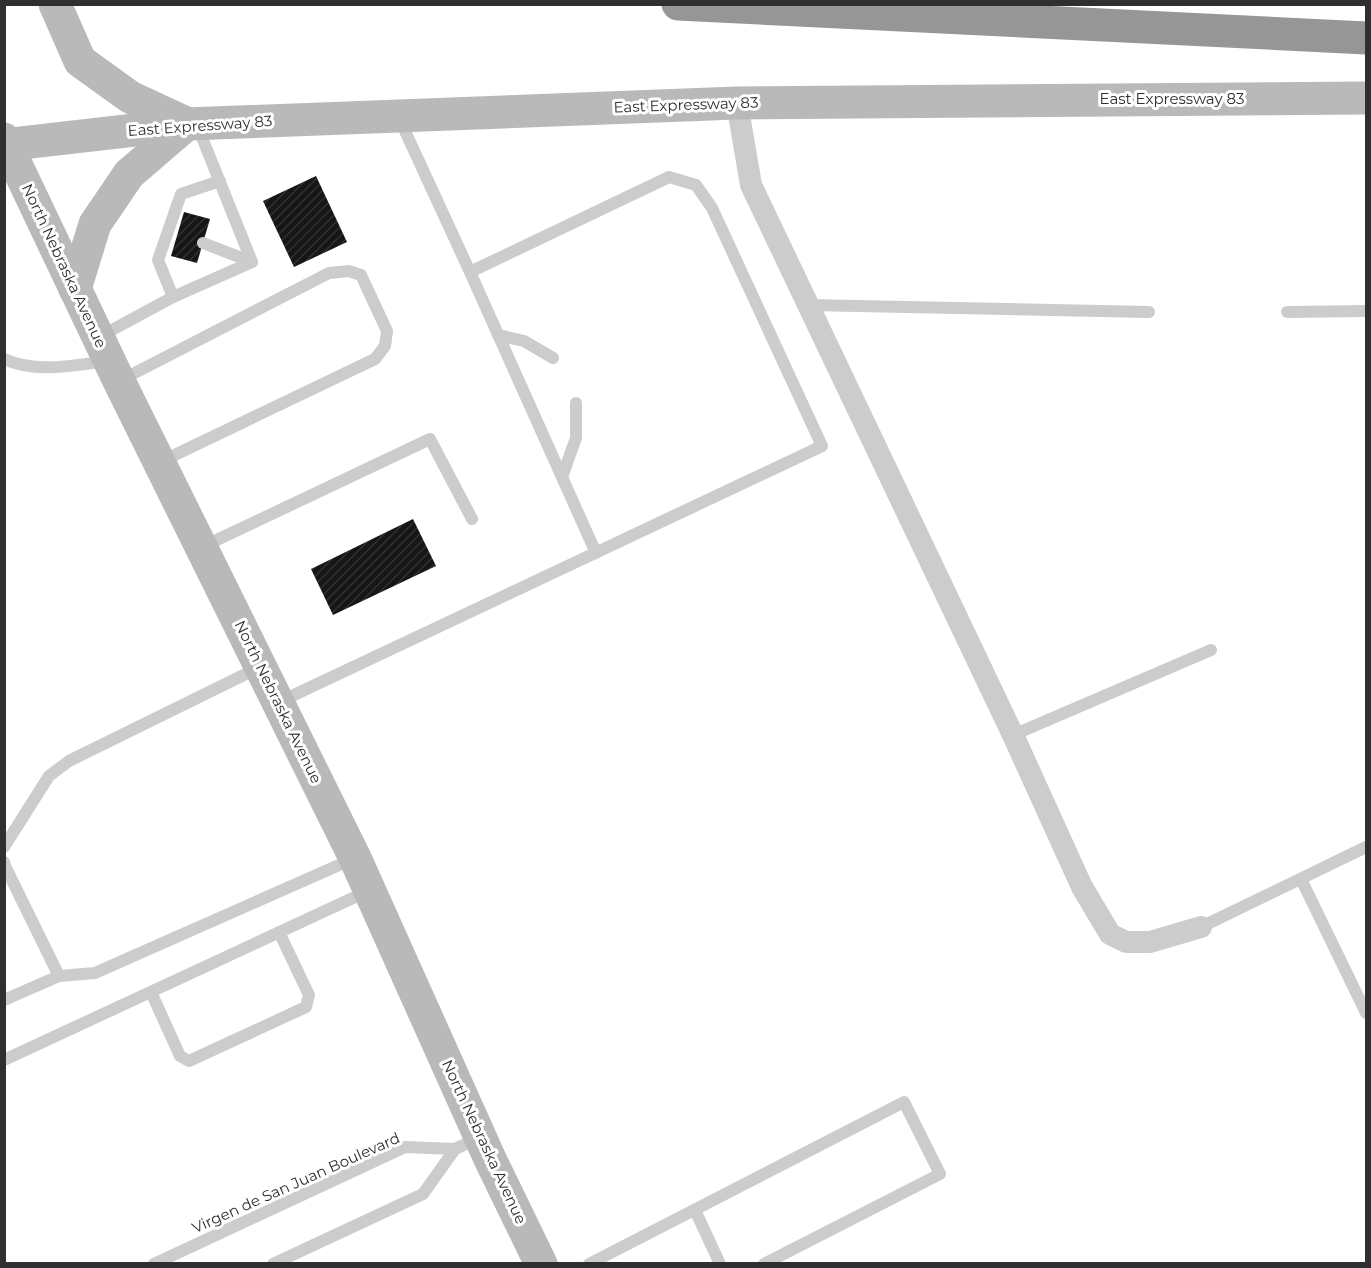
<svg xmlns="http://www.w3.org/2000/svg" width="1371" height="1268" font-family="Montserrat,sans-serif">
	<defs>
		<pattern id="building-hatch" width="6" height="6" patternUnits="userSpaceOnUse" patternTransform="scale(1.5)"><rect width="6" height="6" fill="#161616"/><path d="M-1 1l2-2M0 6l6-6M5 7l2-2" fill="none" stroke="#303030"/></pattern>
	</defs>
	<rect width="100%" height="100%" fill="#fff"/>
	<!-- building -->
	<g fill="url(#building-hatch)">
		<polygon points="316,176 347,242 294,267 263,201"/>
		<polygon points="184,212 210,219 197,263 171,256"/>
		<polygon points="413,519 436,566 333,615 311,569"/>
	</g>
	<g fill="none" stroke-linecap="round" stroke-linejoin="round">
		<!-- lane -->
		<g stroke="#ccc" stroke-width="12">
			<polyline points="399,118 470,272"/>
			<polyline points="203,243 252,262"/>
			<polyline points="173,297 158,260 181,194 220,181"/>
			<polyline points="808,305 1149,312"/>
			<polyline points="1287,312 1366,311"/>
			<polyline points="498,335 524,341 553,358"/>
			<polyline points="99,337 173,297 252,262 197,125"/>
			<path d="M4,359C37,374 73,365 108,361"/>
			<polyline points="121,380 329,273 349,271 361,275 387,331 385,346 375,359 160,462"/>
			<polyline points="562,477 576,438 576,403"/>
			<polyline points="202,547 430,439 472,519"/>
			<polyline points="279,702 822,446 712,208 696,185 669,177 470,272 596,553"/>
			<polyline points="1013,735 1211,650"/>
			<polyline points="4,847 49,776 69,761 258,668"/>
			<polyline points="4,862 5,866 59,976"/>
			<polyline points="1301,879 1366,1013"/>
			<polyline points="1201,927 1366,847"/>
			<polyline points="151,992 180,1056 189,1061 306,1007 309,995 279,932"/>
			<polyline points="4,1000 59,976 95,973 355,858"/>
			<polyline points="4,1060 368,891"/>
			<polyline points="695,1210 720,1264"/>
			<polyline points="154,1264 405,1147 455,1149 478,1138"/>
			<polyline points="273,1264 423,1194 455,1149"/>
			<polyline points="589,1264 904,1102 940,1174 764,1264"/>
		</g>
		<!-- street -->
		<polyline stroke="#ccc" stroke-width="22" points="737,103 751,185 1013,735 1082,887 1110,934 1126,942 1150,942 1201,927"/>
		<!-- secondary -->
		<g stroke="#b9b9b9" stroke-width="33">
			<polyline points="55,4 80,61 130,97 186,123"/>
			<polyline points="4,139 119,381 355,858 490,1159 541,1264"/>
			<polyline points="4,145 187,124 737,103 1366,98"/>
			<polyline points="75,289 95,224 129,174 187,124"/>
		</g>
		<!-- highway -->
		<polyline stroke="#969696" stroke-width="33" points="678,4 1366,38"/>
	</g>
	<g text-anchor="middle" stroke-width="6" stroke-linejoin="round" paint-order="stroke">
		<!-- street labels -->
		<g font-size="15" fill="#2f2f2f" stroke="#fff">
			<text x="1172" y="104">East Expressway 83</text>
			<text transform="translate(686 105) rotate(-2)" y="5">East Expressway 83</text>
			<text transform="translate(200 126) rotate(-4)" y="5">East Expressway 83</text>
			<text transform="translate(64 266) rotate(65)" y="5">North Nebraska Avenue</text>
			<text transform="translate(278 702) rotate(64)" y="5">North Nebraska Avenue</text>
			<text transform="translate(484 1142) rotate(65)" y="5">North Nebraska Avenue</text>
			<text transform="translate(296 1183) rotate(-24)" y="5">Virgen de San Juan Boulevard</text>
		</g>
	</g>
	<!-- border -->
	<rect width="1371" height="1268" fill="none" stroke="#2f2f2f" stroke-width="12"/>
</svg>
